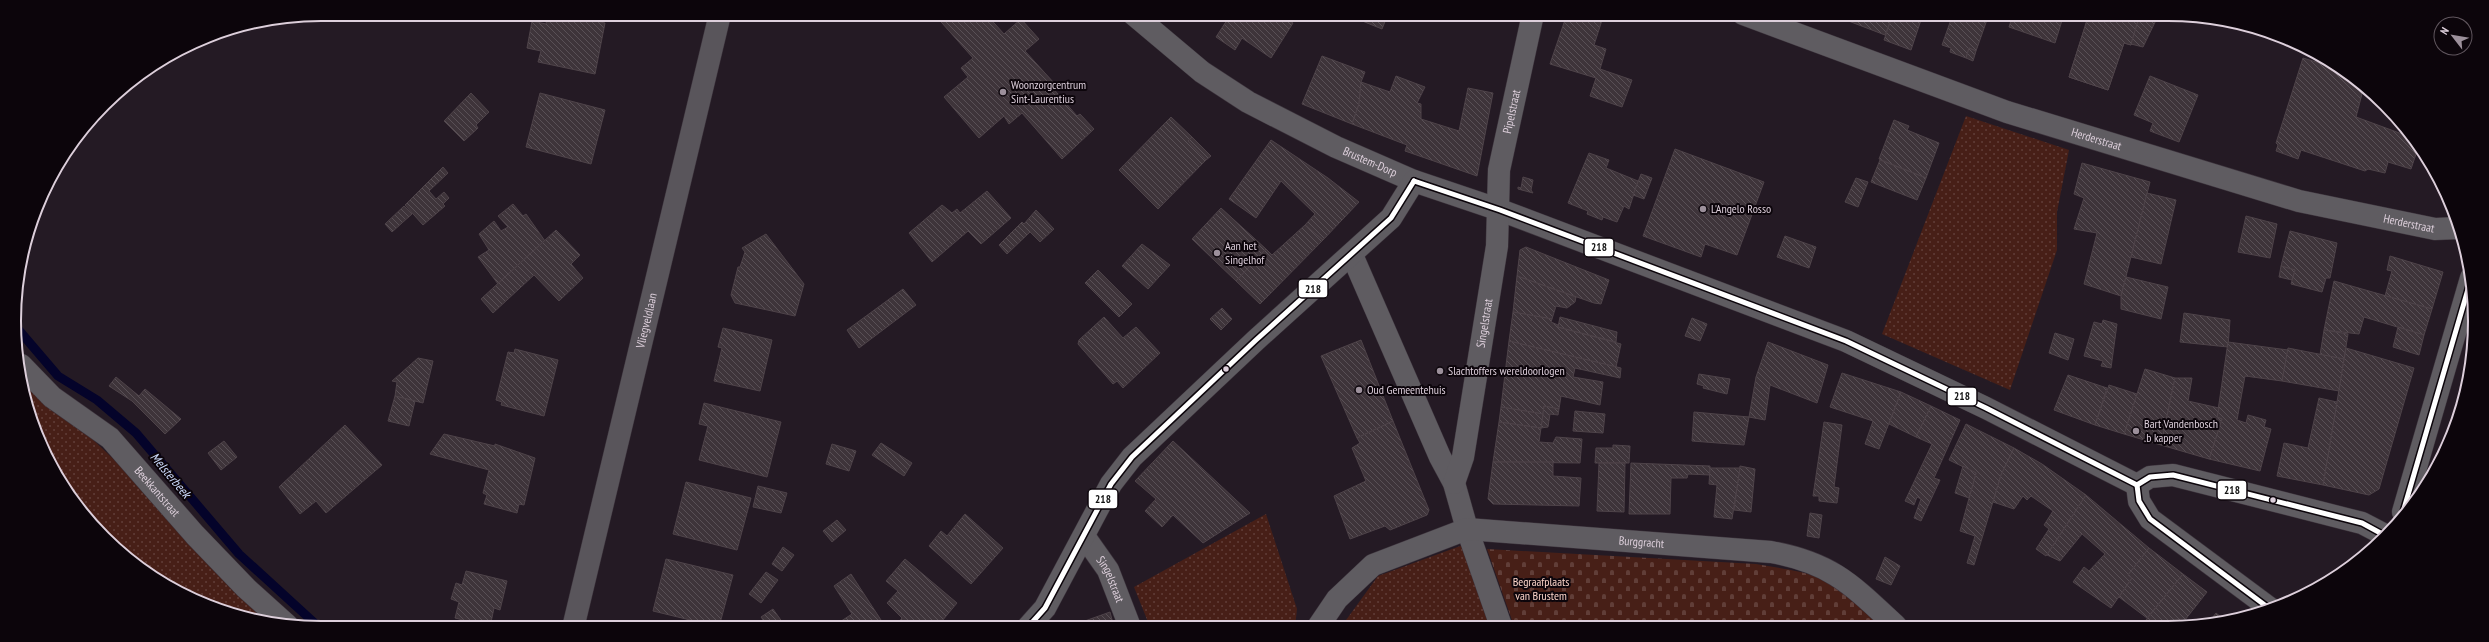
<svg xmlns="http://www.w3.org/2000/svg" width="2489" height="642" font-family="'PT Sans Narrow',sans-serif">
	<defs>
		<pattern id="grass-dots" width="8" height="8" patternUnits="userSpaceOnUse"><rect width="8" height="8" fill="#471f17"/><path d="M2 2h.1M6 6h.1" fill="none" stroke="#613e38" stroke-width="1.8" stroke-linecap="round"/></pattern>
		<pattern id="cemetery-stones" width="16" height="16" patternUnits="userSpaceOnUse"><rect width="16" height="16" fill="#471f17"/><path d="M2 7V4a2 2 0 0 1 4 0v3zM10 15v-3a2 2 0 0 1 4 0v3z" fill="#613e38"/></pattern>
		<pattern id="building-back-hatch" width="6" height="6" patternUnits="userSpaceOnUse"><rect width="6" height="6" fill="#3e343a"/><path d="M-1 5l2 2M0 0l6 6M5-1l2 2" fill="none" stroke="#595056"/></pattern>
	</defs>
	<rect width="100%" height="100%" fill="#241a24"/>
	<!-- grass -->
	<g fill="url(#grass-dots)">
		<polygon points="1966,116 2069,150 2057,212 2057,250 2010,390 1882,334"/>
		<path d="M22,372C49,400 78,425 106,452C165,508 218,569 278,624C257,622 238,613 217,606C201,599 181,595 166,586C91,540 30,461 22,372Z"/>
		<polygon points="1266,514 1297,609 1295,627 1150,627 1134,587"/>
		<polygon points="1463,545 1489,626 1341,627 1378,576"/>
	</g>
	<!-- cemetery -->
	<path fill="url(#cemetery-stones)" d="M1487,549L1756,564C1777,568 1800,570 1820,578C1842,587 1863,610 1880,626H1514Z"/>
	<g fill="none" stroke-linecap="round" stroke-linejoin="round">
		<!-- stream -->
		<polyline stroke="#04032a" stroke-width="9" points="17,328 58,376 97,400 136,433 239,554 320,628"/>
	</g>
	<!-- building -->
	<g fill="url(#building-back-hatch)" stroke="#4e4349">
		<polygon points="548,14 561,14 605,23 595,74 538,62 541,51 527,48 532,21 546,24"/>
		<polygon points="934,14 986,14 1004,34 1021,19 1039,39 1025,51 1054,83 1051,86 1077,116 1080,114 1094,129 1062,159 1022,113 1009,124 1004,116 979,138 944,97 968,77 961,68 973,58"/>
		<polygon points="1231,14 1280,14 1293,23 1271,58 1242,38 1235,50 1216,37"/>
		<polygon points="1345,14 1388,14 1382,29"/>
		<polygon points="1567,14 1604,14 1594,45 1606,49 1600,69 1632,80 1622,107 1590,96 1596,78 1550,64"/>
		<polygon points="1839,14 1893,14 1885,35 1838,17"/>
		<polygon points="1893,14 1923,14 1911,50 1884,40"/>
		<polygon points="1953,14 1989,14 1976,51 1969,48 1966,58 1950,52 1951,48 1942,45"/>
		<polygon points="2013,14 2064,14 2055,43 2009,27"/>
		<polygon points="2089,14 2122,14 2139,19 2131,45 2124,43 2108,90 2069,77"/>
		<polygon points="2089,14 2122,14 2139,19 2131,45 2124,43 2108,90 2069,77"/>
		<polygon points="2140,14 2159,14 2143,47 2131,44"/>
		<polygon points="1969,48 1976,51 1973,61 1966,58"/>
		<polygon points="1322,56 1365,72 1361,82 1359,104 1352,124 1302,104"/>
		<polygon points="2303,58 2346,71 2364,86 2356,117 2413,138 2419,145 2411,169 2388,162 2385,173 2368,169 2365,171 2301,150 2298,159 2276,151 2278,145 2276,143"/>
		<polygon points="1396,76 1425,87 1417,103 1421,104 1421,119 1459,131 1468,88 1493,93 1477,176 1405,151 1407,145 1352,124 1359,104 1361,82 1390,92"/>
		<polygon points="2150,76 2198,95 2179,142 2150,131 2153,123 2134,115"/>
		<polygon points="471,93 489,112 476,125 478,128 464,141 444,121"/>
		<polygon points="540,93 605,110 591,164 526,147"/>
		<polygon points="1171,117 1192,137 1188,141 1206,160 1158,209 1119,170"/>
		<polygon points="1894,120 1909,126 1907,130 1939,143 1926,178 1879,159"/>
		<polygon points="1192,137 1211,156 1206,160 1188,141"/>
		<polygon points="1271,140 1328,178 1359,202 1323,240 1305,225 1315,214 1281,181 1256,218 1229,199"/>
		<polygon points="1675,149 1764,182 1737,255 1705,244 1701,257 1643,236"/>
		<polygon points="1589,153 1609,160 1606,168 1638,181 1629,209 1624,206 1617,222 1603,217 1602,220 1587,214 1588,211 1568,203"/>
		<polygon points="1880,160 1926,178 1917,200 1871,182"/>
		<polygon points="2082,163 2150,182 2121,296 2084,284 2097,233 2074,229 2084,198 2074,194"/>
		<polygon points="443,167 448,173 429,191 436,199 444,192 449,198 443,204 445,206 423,225 405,205"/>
		<polygon points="1641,174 1652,178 1644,199 1633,195"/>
		<polygon points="1523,177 1533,180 1531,190 1533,193 1518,189 1518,187 1521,188"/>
		<polygon points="1856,178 1868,182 1858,207 1845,202"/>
		<polygon points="987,191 1011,218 981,244 968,231 932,262 909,233 942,205 952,213 957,209 960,213"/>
		<polygon points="2147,193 2176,200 2161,264 2131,257"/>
		<polygon points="513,204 523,216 526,214 545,241 498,284 478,257 489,250 479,234 494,221 501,231 508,227 498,216"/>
		<polygon points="404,206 412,214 392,232 385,224"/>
		<polygon points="1221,208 1266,249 1236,281 1192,239"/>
		<polygon points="1036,210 1054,229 1040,242 1030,232 1007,254 999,245 1022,222 1024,224"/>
		<polygon points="2246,216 2277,224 2270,258 2238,252"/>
		<polygon points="1305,225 1323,240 1260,304 1236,281 1266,249 1272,255"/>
		<polygon points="556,230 580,255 571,264 583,278 559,301 534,275 493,313 481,299"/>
		<polygon points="2290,231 2337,243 2330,278 2326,278 2322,292 2291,284 2295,270 2281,266"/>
		<polygon points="766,234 804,284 795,316 735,303 731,295 738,267 740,267 745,252 742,248"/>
		<polygon points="1785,236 1816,247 1809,268 1777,257"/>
		<polygon points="1142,244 1170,265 1148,289 1122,266"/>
		<polygon points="1526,247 1609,280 1601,304 1594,303 1517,276 1520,250"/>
		<polygon points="2390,256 2443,272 2432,309 2385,296 2392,271 2387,270"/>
		<polygon points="2281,266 2295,270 2292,280 2279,277"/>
		<polygon points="1098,270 1132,304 1119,317 1085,283"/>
		<polygon points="1517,276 1576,297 1575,302 1567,308 1556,306 1552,319 1513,312"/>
		<polygon points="2126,277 2168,287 2161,319 2121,309 2121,296"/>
		<polygon points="2334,281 2432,309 2424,335 2364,317 2359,334 2324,330"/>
		<polygon points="903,289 916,305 859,348 847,330"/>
		<polygon points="1222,308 1232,319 1221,330 1210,319"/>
		<polygon points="1513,312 1552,319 1551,322 1558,325 1558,327 1621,344 1616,367 1509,341"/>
		<polygon points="2184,313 2230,320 2228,347 2180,342"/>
		<polygon points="1104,317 1123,338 1136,327 1160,353 1123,388 1117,381 1113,384 1078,344 1079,340"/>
		<polygon points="1560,317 1617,332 1616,342 1558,327"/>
		<polygon points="1692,318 1707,324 1700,341 1685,336"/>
		<polygon points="2103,320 2117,324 2111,368 2101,366 2103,361 2084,356 2094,322 2102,324"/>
		<polygon points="2398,327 2424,335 2419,355 2393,347"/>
		<polygon points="723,328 772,340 760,391 714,381 722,348 718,347"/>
		<polygon points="2324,330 2348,334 2344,359 2320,355"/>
		<polygon points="2055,333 2074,339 2068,360 2049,353"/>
		<polygon points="1361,340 1393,421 1357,438 1321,356"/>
		<polygon points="1509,341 1621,368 1620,378 1575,368 1573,377 1603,382 1600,405 1561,396 1559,409 1544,406 1543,414 1501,407"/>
		<polygon points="1768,342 1828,365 1817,403 1770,385 1765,420 1749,417 1756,377"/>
		<polygon points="2228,342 2288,350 2282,381 2245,376 2237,420 2246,423 2248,415 2266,420 2264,427 2271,429 2260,471 2209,459 2222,419 2217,417"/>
		<polygon points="2288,348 2344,359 2339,391 2282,381"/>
		<polygon points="2346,348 2414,368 2379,489 2369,495 2323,485"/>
		<polygon points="515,349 558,360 544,416 501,405 502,402 496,400 508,352 514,353"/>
		<polygon points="418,358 433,361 423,403 395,396 397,382 392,381"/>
		<polygon points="2145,369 2175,378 2161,445 2124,434"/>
		<polygon points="1842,373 1901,392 1879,449 1865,444 1873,421 1830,407"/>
		<polygon points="1699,374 1730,379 1727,394 1703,388 1704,386 1697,384"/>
		<polygon points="2068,375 2107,388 2095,425 2054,410"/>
		<polygon points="116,377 139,396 145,389 181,419 165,434 132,401 109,386"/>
		<polygon points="2175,378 2192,378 2188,401 2219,408 2217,417 2222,419 2209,459 2161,445"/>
		<polygon points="2109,385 2137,394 2124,434 2095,425"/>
		<polygon points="1901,392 1931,406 1916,437 1889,424"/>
		<polygon points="395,396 415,401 409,426 388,421"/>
		<polygon points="2319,398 2337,402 2323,485 2277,476 2284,443 2308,448"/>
		<polygon points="704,403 781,422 767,477 699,460 708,426 699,424"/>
		<polygon points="1544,406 1559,409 1558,415 1550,414 1548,427 1541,428"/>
		<polygon points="1931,406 1960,420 1934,478 1940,480 1921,521 1914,518 1921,499 1917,497 1914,505 1905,501 1932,444 1916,437"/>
		<polygon points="1501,407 1543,414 1541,428 1499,422"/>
		<polygon points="1575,411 1605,414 1603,433 1573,431"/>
		<polygon points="1694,412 1749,417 1744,445 1692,441"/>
		<polygon points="1393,421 1429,510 1427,515 1390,530 1385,526 1350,539 1334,496 1366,481 1352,448 1360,443 1357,438"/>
		<polygon points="1499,422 1541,428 1539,442 1553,443 1556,437 1582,439 1580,463 1493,462"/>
		<polygon points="1824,422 1842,425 1834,487 1839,488 1837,503 1819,501 1819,496 1813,496"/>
		<polygon points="1966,424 2014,448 2001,475 1974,565 1967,563 1975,536 1960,531 1976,473 1949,460"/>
		<polygon points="345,425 382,465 326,513 316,501 300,514 279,487"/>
		<polygon points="444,434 495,446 495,444 535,458 524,505 519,504 517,513 484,504 487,495 483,493 489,470 430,454"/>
		<polygon points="224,441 237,457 221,470 208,453"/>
		<polygon points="1173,441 1250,513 1203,543 1173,515 1162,527 1145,511 1156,499 1135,481"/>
		<polygon points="881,443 912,463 904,476 872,455"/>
		<polygon points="832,444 856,451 849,471 826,464"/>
		<polygon points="1613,445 1630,446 1629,463 1595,463 1596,448 1613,448"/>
		<polygon points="2014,448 2042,464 2086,495 2046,556 2036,549 2049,529 2044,525 2053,511 2031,496 2027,500 2023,496 2014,509 1993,502 2001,475"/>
		<polygon points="1493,462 1553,462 1553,476 1581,478 1579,506 1493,504 1488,499"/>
		<polygon points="1599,463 1625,463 1624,512 1597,511"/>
		<polygon points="1631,463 1710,466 1710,475 1688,474 1687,478 1671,478 1670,514 1629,514"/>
		<polygon points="1740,466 1755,469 1751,512 1734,510"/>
		<polygon points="1963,466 1976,473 1969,498 1955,493"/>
		<polygon points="1710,468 1740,468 1732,519 1714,517 1717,485 1709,484"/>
		<polygon points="686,482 751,498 737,550 673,534"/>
		<polygon points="758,486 787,493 781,513 753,507"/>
		<polygon points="2086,495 2149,548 2128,575 2132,578 2111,608 2073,582 2084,567 2089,571 2105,554 2082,534 2060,561 2047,555"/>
		<polygon points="1810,513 1822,515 1819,538 1807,536"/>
		<polygon points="965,514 1003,548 971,584 929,546 941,531 947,536"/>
		<polygon points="837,520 846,530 832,542 823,531"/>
		<polygon points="783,547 794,555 782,571 772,564"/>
		<polygon points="2149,548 2183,574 2147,618 2119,597 2132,578 2128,575"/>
		<polygon points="1885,557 1900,566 1891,585 1876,579"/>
		<polygon points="666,559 733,575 719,627 653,611"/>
		<polygon points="905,559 957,603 937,627 931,625 905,627 899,622 902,618 887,603 898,591 886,581"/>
		<polygon points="466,571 507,581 500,610 494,608 490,627 455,618 459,602 451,599 456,583 462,585"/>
		<polygon points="766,572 778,580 761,603 749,594"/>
		<polygon points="851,574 881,620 871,627 832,627 852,614 834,586"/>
		<polygon points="2183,574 2207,592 2181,625 2142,625"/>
		<polygon points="773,609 783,623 776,627 768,627 761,617"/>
		<polygon points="1110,612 1114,627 1068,627"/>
		<polygon points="2216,613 2226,621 2207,625"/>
	</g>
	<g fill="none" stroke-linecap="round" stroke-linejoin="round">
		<!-- street casing -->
		<g stroke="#3d343d" stroke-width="23">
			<g id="street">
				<path id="s1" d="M1133,14L1202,72L1248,102L1336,147L1414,181L1500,210L1846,341L1986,408L2137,485"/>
				<path id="s2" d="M1743,14L2007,112L2299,201L2435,229L2459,228"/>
				<polyline points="1352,255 1440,457 1454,483 1467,529 1501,626"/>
				<path id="s3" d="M21,365L52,397L110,438L195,535L246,588L287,625"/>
				<path id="s4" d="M1454,483L1463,457L1497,246L1499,170L1533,14"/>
				<polyline points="2137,485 2150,477 2173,475 2362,523 2385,535"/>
				<polyline points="2137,485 2139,501 2150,519 2271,609"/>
				<polyline points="2403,512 2471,278"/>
				<path id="s5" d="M1084,536L1108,570L1130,627"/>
				<polyline points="1028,627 1045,608 1111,484 1132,457 1256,340 1391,218 1414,181"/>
				<path id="s6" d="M1318,627L1337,599L1373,565L1467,529L1771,552C1832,563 1852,585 1896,626"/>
			</g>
		</g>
		<!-- secondary casing -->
		<g stroke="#3d343d" stroke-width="23">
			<g id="secondary">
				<path id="s7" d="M573,628L720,14"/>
			</g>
		</g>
		<!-- street -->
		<use href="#street" stroke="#5f5c61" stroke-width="22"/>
		<!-- secondary -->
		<use href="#secondary" stroke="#59555b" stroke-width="22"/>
		<!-- bus-1 casing -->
		<g stroke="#0c050b" stroke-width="8">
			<g id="bus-1">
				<polyline points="1414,181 1500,210 1846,341 1986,408 2137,485"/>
				<polyline points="2137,485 2150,477 2173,475 2362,523 2384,535"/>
				<polyline points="2137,485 2139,501 2150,519 2270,609"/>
				<polyline points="2403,512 2471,279"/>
				<polyline points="1028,627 1045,608 1111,484 1132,457 1256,340 1391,218 1414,181"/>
			</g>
		</g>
		<!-- bus-1 -->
		<use href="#bus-1" stroke="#fff" stroke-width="5"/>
	</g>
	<!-- markers -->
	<g fill="#9c909b" stroke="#0c050b" stroke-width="1.5">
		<circle cx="1003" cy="92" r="4"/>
		<circle cx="1703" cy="209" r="4"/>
		<circle cx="1217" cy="253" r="4"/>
		<circle cx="1440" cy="371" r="4"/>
		<circle cx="1359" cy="390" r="4"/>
		<circle cx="2136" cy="431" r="4"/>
	</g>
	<g fill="#ddcfdb" stroke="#0c050b" stroke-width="1.5">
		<circle cx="1226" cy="369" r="3.5"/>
		<circle cx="2273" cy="500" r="3.5"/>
	</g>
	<g text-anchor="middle" stroke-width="4" stroke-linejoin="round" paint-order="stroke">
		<!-- poi labels -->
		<g font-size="12" fill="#ddcfdb" stroke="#0c050b" text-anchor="start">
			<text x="1011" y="89">Woonzorgcentrum<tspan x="1011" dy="14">Sint-Laurentius</tspan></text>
			<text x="1711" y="213">L'Angelo Rosso</text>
			<text x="1225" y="250">Aan het<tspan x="1225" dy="14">Singelhof</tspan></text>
			<text x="1448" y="375">Slachtoffers wereldoorlogen</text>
			<text x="1367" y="394">Oud Gemeentehuis</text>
			<text x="2144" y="428">Bart Vandenbosch<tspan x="2144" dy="14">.b kapper</tspan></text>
		</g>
		<!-- street labels -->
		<g font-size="12" fill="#ddcfdb" stroke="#0c050b">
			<text dy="4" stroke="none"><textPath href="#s4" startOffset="377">Pipelstraat</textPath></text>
			<text dy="4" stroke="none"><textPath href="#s2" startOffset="375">Herderstraat</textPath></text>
			<text dy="4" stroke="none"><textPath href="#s1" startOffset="281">Brustem-Dorp</textPath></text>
			<text dy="4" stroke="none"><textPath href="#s2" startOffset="699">Herderstraat</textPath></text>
			<text dy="4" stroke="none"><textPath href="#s7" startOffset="316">Vliegveldlaan</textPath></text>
			<text dy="4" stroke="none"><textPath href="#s4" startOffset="163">Singelstraat</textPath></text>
			<text dy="4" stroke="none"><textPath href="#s3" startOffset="187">Beekkantstraat</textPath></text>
			<text dy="4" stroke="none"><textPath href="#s6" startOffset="359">Burggracht</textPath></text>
			<text dy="4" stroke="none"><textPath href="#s5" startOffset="51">Singelstraat</textPath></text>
		</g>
		<!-- park labels -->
		<g font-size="12" fill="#fad3c8" stroke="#0c050b">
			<text x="1541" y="586">Begraafplaats<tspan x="1541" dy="14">van Brustem</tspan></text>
		</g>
		<!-- water labels -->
		<g font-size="13" font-style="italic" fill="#ceddfe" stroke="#0c050b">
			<text transform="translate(171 475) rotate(50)" y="5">Melsterbeek</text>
		</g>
	</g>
	<!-- crop -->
	<path d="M0 0H2489V642H0ZM321 21H2168A300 300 0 0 1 2468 321V321A300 300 0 0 1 2168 621H321A300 300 0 0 1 21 321V321A300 300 0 0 1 321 21Z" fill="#0c050b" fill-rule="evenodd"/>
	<path fill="none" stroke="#ddcfdb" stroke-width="2" d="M321 21H2168A300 300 0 0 1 2468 321V321A300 300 0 0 1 2168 621H321A300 300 0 0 1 21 321V321A300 300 0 0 1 321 21Z"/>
	<g stroke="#0c050b" stroke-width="1.5">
		<rect x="1584" y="238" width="30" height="19" rx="4" fill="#fff"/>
		<rect x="1298" y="279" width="30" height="19" rx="4" fill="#fff"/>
		<rect x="1947" y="387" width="30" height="19" rx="4" fill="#fff"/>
		<rect x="2217" y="480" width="30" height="20" rx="4" fill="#fff"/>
		<rect x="1088" y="489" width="30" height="20" rx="4" fill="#fff"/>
	</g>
	<g font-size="11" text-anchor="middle" font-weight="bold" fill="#111">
		<text x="1599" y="251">218</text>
		<text x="1313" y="293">218</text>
		<text x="1962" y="400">218</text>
		<text x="2232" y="494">218</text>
		<text x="1103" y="503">218</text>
	</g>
	<!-- north arrow -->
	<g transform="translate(2453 36) rotate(301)"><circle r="19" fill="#0c050b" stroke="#60565e"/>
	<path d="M0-3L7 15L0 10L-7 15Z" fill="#9c909b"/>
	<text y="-6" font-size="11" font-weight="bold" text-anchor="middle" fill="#ddcfdb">N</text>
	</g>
</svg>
